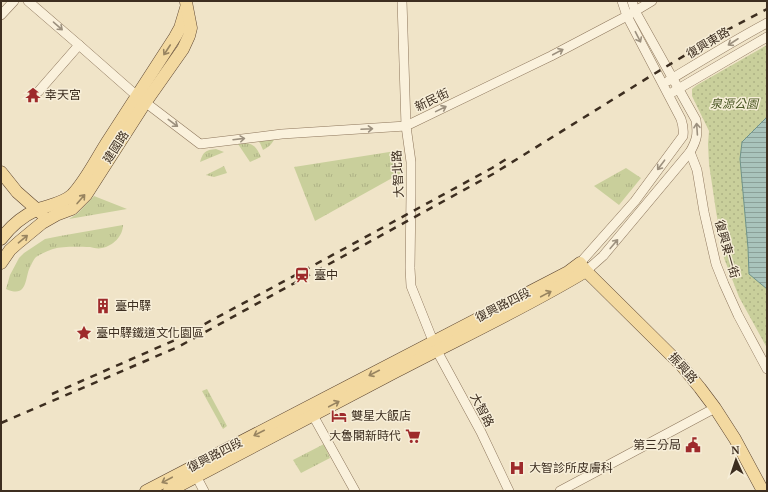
<svg xmlns="http://www.w3.org/2000/svg" width="768" height="492" font-family="'PT Serif','Noto Sans TC',serif">
	<defs>
		<pattern id="grass-tufts" width="24" height="20" patternUnits="userSpaceOnUse"><rect width="24" height="20" fill="#c9cf9b"/><path d="M3 7l-1-3M5 7V3M7 7l1-3M15 17l-1-3M17 17v-4M19 17l1-3" fill="none" stroke="#aeb285"/></pattern>
		<pattern id="park-dots" width="8" height="8" patternUnits="userSpaceOnUse"><rect width="8" height="8" fill="#c9cf9b"/><path d="M2 2h.1M6 6h.1" fill="none" stroke="#aeb285" stroke-width="1.8" stroke-linecap="round"/></pattern>
		<pattern id="water-rules" width="6" height="5" patternUnits="userSpaceOnUse"><rect width="6" height="5" fill="#a9c4bc"/><path d="M0 2.5h6" fill="none" stroke="#8ba098"/></pattern>
	</defs>
	<rect width="100%" height="100%" fill="#f0e4c8"/>
	<!-- grass -->
	<g fill="url(#grass-tufts)">
		<path d="M275,137C273,143 269,147 263,150L260,143L255,139Z"/>
		<path d="M241,143C253,143 256,146 261,157L250,162L238,144Z"/>
		<path d="M216,149L224,152L200,162C203,152 205,150 216,149Z"/>
		<polygon points="402,150 403,172 315,221 294,167"/>
		<polygon points="224,166 227,173 214,177 206,175"/>
		<polygon points="626,168 641,178 619,205 594,186"/>
		<polygon points="94,196 127,209 69,219 78,213"/>
		<path d="M123,225C123,236 113,246 102,248C98,249 94,248 90,247C79,247 63,246 53,249C49,250 39,255 36,257C34,259 32,263 31,265C24,277 29,299 6,289L10,275L19,258L24,253L45,239L60,236Z"/>
		<polygon points="207,389 227,426 223,429 202,391"/>
		<polygon points="324,444 330,458 301,473 293,460"/>
	</g>
	<!-- park -->
	<polygon fill="url(#park-dots)" points="767,45 767,348 739,297 724,258 716,211 709,164 708,144 709,131 692,96 692,89 697,85"/>
	<!-- water -->
	<polygon fill="url(#water-rules)" stroke="#6f938a" points="767,117 767,289 749,274 748,248 740,159 742,142"/>
	<g fill="none" stroke-linecap="round" stroke-linejoin="round">
		<!-- minor casing -->
		<g stroke="#8d765c" stroke-width="10">
			<g id="minor">
				<polyline points="28,1 79,45 137,96 200,144 282,134 406,126 551,56 627,16 652,1"/>
				<polyline points="402,1 406,126 411,162 411,194 410,268 411,286 437,351 481,432 509,491"/>
				<polyline points="1,15 14,1"/>
				<path d="M668,81C701,61 733,41 767,23"/>
				<polyline points="38,92 79,45"/>
				<polyline points="673,92 767,37"/>
				<polyline points="690,152 697,170 704,212 716,264 724,284 738,315 767,369"/>
				<path d="M580,263L635,201L683,136C684,129 683,125 681,119L627,16L622,1"/>
				<path d="M586,271L603,256L690,152C697,140 698,134 696,120L635,11L632,1"/>
				<polyline points="310,410 355,491"/>
				<polyline points="194,472 204,491"/>
				<polyline points="560,491 715,408"/>
			</g>
		</g>
		<!-- major casing -->
		<g stroke="#5b4430" stroke-width="13">
			<g id="major">
				<polyline points="1,172 17,192 42,214"/>
				<path d="M1,239C10,227 23,216 36,210C48,205 62,204 72,195C87,179 97,157 109,139C131,105 153,71 175,37L180,28L186,8"/>
				<polyline points="1,263 10,250 19,242 42,223 56,215 72,209 86,195 145,103 183,49 189,36 191,28 186,2"/>
				<path d="M146,491C287,419 427,344 568,272L580,263L586,271L682,366L700,388L715,408L735,439L763,491"/>
				<path d="M169,491C245,451 321,411 397,371C460,338 525,308 586,271"/>
			</g>
		</g>
		<!-- minor -->
		<use href="#minor" stroke="#faf1dc" stroke-width="9"/>
		<!-- major -->
		<use href="#major" stroke="#f3d9a0" stroke-width="12"/>
		<!-- rail -->
		<g stroke="#3d2e20" stroke-width="2.5" stroke-dasharray="7 7" stroke-linecap="butt">
			<polyline points="52,394 175,340 316,264 492,168 508,158"/>
			<polyline points="1,423 178,347 493,174 649,77 727,30 767,9"/>
		</g>
	</g>
	<!-- one-way arrows -->
	<defs><path id="oneway-shaft" d="M-6 0H5M1.5-3L5.5 0L1.5 3" fill="none" stroke-width="1.6" stroke-linecap="round" stroke-linejoin="round"/></defs>
	<g stroke="#9c907e">
		<use href="#oneway-shaft" transform="translate(58 26) rotate(41)"/>
		<use href="#oneway-shaft" transform="translate(638 37) rotate(63)"/>
		<use href="#oneway-shaft" transform="translate(733 42) rotate(147)"/>
		<use href="#oneway-shaft" transform="translate(558 52) rotate(-28)"/>
		<use href="#oneway-shaft" transform="translate(441 109) rotate(-26)"/>
		<use href="#oneway-shaft" transform="translate(173 123) rotate(37)"/>
		<use href="#oneway-shaft" transform="translate(367 129) rotate(-3)"/>
		<use href="#oneway-shaft" transform="translate(697 129) rotate(-94)"/>
		<use href="#oneway-shaft" transform="translate(239 139) rotate(-7)"/>
		<use href="#oneway-shaft" transform="translate(661 165) rotate(127)"/>
		<use href="#oneway-shaft" transform="translate(614 244) rotate(-50)"/>
	</g>
	<g stroke="#988460">
		<use href="#oneway-shaft" transform="translate(167 50) rotate(123)"/>
		<use href="#oneway-shaft" transform="translate(81 199) rotate(-49)"/>
		<use href="#oneway-shaft" transform="translate(23 239) rotate(-40)"/>
		<use href="#oneway-shaft" transform="translate(546 294) rotate(-28)"/>
		<use href="#oneway-shaft" transform="translate(374 373) rotate(153)"/>
		<use href="#oneway-shaft" transform="translate(334 404) rotate(-28)"/>
		<use href="#oneway-shaft" transform="translate(259 433) rotate(153)"/>
		<use href="#oneway-shaft" transform="translate(167 480) rotate(152)"/>
	</g>
	<!-- icons -->
	<defs>
		<g id="temple-bare" transform="scale(1.2)"><path d="M0-6L5-2H3V0L6.5 2.5H4V6H1.5V3h-3V6H-4V2.5H-6.5L-3 0V-2H-5Z" fill="#9e2a2b" stroke="#f7eed8" stroke-width="2.5" paint-order="stroke"/></g>
		<g id="station-bare" transform="scale(1.2)"><path d="M-3-6H3Q5-6 5-4V2Q5 4 3 4L4.5 6H3L1.5 4h-3L-3 6H-4.5L-3 4Q-5 4-5 2V-4Q-5-6-3-6ZM-3.5-4v3h7v-3ZM-3.5 1v1.5H-2V1ZM2 1v1.5H3.5V1Z" fill="#9e2a2b" stroke="#f7eed8" stroke-width="2.5" paint-order="stroke"/></g>
		<g id="building-bare" transform="scale(1.2)"><path d="M-4-6H4V6H1V3H-1V6H-4ZM-2.5-4.3h1.7v1.8h-1.7ZM.8-4.3h1.7v1.8H.8ZM-2.5-1h1.7V.8h-1.7ZM.8-1h1.7V.8H.8Z" fill="#9e2a2b" stroke="#f7eed8" stroke-width="2.5" paint-order="stroke"/></g>
		<g id="sight-bare" transform="scale(1.2)"><path d="M0-6L1.8-2.2L6-1.7L2.9 1.2L3.7 5.4L0 3.3L-3.7 5.4L-2.9 1.2L-6-1.7L-1.8-2.2Z" fill="#9e2a2b" stroke="#f7eed8" stroke-width="2.5" paint-order="stroke"/></g>
		<g id="hotel-bare" transform="scale(1.2)"><path d="M-6-4.5h1.5V1H6V5H4.5V3h-9V5H-6ZM-4 0a1.8 1.8 0 1 1 3.6 0ZM.5 0V-2.5h3Q6-2.5 6 0Z" fill="#9e2a2b" stroke="#f7eed8" stroke-width="2.5" paint-order="stroke"/></g>
		<g id="supermarket-bare" transform="scale(1.2)"><path d="M-6-5.5h2.5l.6 2H6L4.5 2H-2.5L-4.4-4H-6ZM-1.5 3.2a1.3 1.3 0 1 0 .1 0ZM3 3.2a1.3 1.3 0 1 0 .1 0Z" fill="#9e2a2b" stroke="#f7eed8" stroke-width="2.5" paint-order="stroke"/></g>
		<g id="civic-bare" transform="scale(1.2)"><path d="M-.6-6.5H3V-4.5H.6V-3L4-1V1h2V6H-6V1h2V-1L-.6-3ZM-1.2 2.5V6h2.4V2.5Z" fill="#9e2a2b" stroke="#f7eed8" stroke-width="2.5" paint-order="stroke"/></g>
		<g id="hospital-bare" transform="scale(1.2)"><path d="M-5-5h3v3.5h4V-5h3V5h-3V1.5h-4V5h-3Z" fill="#9e2a2b" stroke="#f7eed8" stroke-width="2.5" paint-order="stroke"/></g>
	</defs>
	<g fill-rule="evenodd">
		<use href="#temple-bare" x="33" y="95"/>
		<use href="#station-bare" x="302" y="275"/>
		<use href="#building-bare" x="103" y="306"/>
		<use href="#sight-bare" x="84" y="333"/>
		<use href="#hotel-bare" x="339" y="416"/>
		<use href="#supermarket-bare" x="413" y="436"/>
		<use href="#civic-bare" x="693" y="445"/>
		<use href="#hospital-bare" x="517" y="468"/>
	</g>
	<g text-anchor="middle" stroke-width="3" stroke-linejoin="round" paint-order="stroke">
		<!-- street labels -->
		<g font-size="12" fill="#3d2e20" stroke="#f7eed8">
			<text transform="translate(708 43) rotate(-31)" y="4">復興東路</text>
			<text transform="translate(432 100) rotate(-26)" y="4">新民街</text>
			<text transform="translate(116 147) rotate(-57)" y="4">建國路</text>
			<text transform="translate(398 174) rotate(-93)" y="4">大智北路</text>
			<text transform="translate(727 249) rotate(74)" y="4">復興東一街</text>
			<text transform="translate(503 305) rotate(-27)" y="4">復興路四段</text>
			<text transform="translate(683 368) rotate(48)" y="4">振興路</text>
			<text transform="translate(482 410) rotate(62)" y="4">大智路</text>
			<text transform="translate(215 455) rotate(-27)" y="4">復興路四段</text>
		</g>
		<!-- poi labels -->
		<g font-size="12" fill="#3d2e20" stroke="#f7eed8" text-anchor="start">
			<text x="45" y="99">幸天宮</text>
			<text x="314" y="279">臺中</text>
			<text x="115" y="310">臺中驛</text>
			<text x="96" y="337">臺中驛鐵道文化園區</text>
			<text x="351" y="420">雙星大飯店</text>
			<text x="401" y="440" text-anchor="end">大魯閣新時代</text>
			<text x="681" y="449" text-anchor="end">第三分局</text>
			<text x="529" y="472">大智診所皮膚科</text>
		</g>
		<!-- park labels -->
		<g font-size="12" font-style="italic" fill="#4d5a26" stroke="#f7eed8">
			<text x="734" y="108">泉源公園</text>
		</g>
	</g>
	<!-- border -->
	<rect width="768" height="492" fill="none" stroke="#3d2e20" stroke-width="4"/>
	<!-- north arrow -->
	<g transform="translate(736 460) rotate(357)" stroke="#f7eed8" stroke-width="3" paint-order="stroke">
	<path d="M0-3L7 15L0 10L-7 15Z" fill="#3d2e20"/>
	<text y="-6" font-size="11" font-weight="bold" text-anchor="middle" fill="#3d2e20">N</text>
	</g>
</svg>
